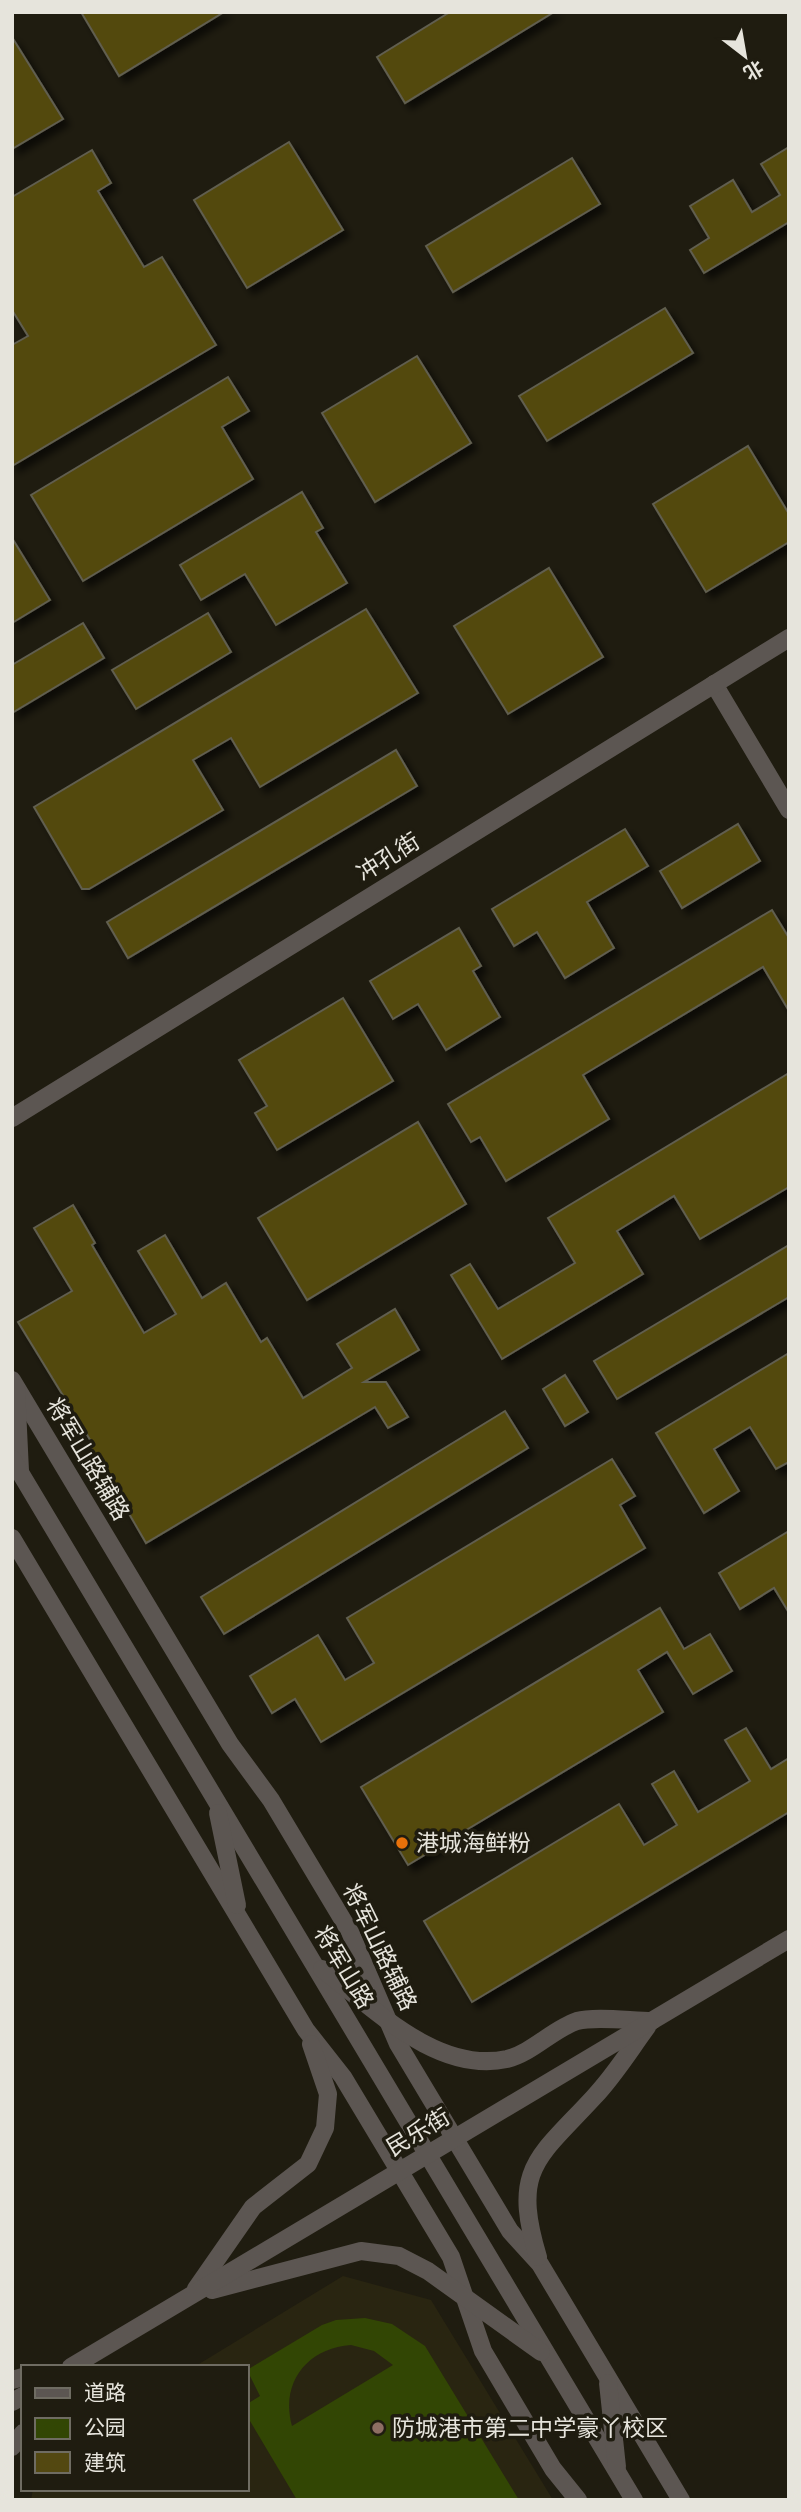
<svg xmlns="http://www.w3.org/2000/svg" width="801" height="2512" font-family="Quicksand,'Noto Sans SC',sans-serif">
	<defs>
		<filter id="shadow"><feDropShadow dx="6" dy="6" stdDeviation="3.5" flood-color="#0009"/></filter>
	</defs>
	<rect width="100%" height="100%" fill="#1f1c10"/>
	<!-- built -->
	<polygon fill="#292511" points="343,2276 431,2300 553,2500 31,2500 33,2489 247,2489 247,2367 194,2367"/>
	<!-- green -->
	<path fill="#324604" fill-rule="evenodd" d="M365,2318L392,2324L425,2346L519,2500H297L247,2416V2404L260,2396L247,2370L322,2325L336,2320ZM351,2345L374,2351L393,2365L292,2426C280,2383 307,2348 351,2345Z"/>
	<!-- building -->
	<g fill="#534811" stroke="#615e4f" stroke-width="2" filter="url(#shadow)">
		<polygon points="81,12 224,12 119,76"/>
		<polygon points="450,12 554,12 405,103 377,57"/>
		<polygon points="12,37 63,119 12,149"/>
		<polygon points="289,142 343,230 247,288 194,200"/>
		<polygon points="789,147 789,222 704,273 690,250 709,238 690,206 733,180 752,212 780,195 761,164"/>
		<polygon points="92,150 111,183 98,191 144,267 162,257 216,345 12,466 12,345 28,336 12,310 12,197"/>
		<polygon points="572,158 600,204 453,292 426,246"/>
		<polygon points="665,308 693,353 547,441 519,396"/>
		<polygon points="417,356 471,443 375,502 322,413"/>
		<polygon points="228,377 249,411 222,427 253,479 83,581 31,495"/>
		<polygon points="748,446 789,514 789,542 706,592 653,504"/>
		<polygon points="302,492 323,528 316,532 347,583 276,625 245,574 201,600 180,565"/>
		<polygon points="12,538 50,600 12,623"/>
		<polygon points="549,568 603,657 508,714 454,626"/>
		<polygon points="366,609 418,693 260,787 231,738 193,760 223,810 89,889 82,889 34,807"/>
		<polygon points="208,613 231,652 136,709 112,670"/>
		<polygon points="83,623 104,658 12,713 12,665"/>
		<polygon points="396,750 417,786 128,958 107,922"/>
		<polygon points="738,824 760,861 682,908 660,871"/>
		<polygon points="625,829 648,866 587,902 614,948 565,978 537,932 514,946 492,909"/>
		<polygon points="772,910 789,938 789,1011 763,967 583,1075 609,1119 506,1181 480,1137 471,1142 448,1104"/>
		<polygon points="459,928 481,966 473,971 500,1017 446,1050 418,1004 393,1019 370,981"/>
		<polygon points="343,998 393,1081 277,1150 255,1113 267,1106 239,1060"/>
		<polygon points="789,1073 789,1187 700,1239 674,1196 617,1231 643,1274 502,1359 451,1275 470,1264 498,1309 575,1263 548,1218"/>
		<polygon points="418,1122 466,1204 307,1300 258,1218"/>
		<polygon points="73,1205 95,1243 92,1245 144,1333 176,1314 138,1251 165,1235 202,1298 226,1283 261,1342 267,1338 303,1398 352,1368 337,1344 395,1309 419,1350 364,1382 386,1382 408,1417 388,1428 375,1407 146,1543 89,1445 92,1443 18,1322 72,1291 34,1228"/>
		<polygon points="789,1245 789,1297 617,1399 594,1361"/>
		<polygon points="789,1353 789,1462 776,1469 750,1427 714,1449 739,1491 704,1513 656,1433"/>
		<polygon points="565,1375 588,1412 565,1426 543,1389"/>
		<polygon points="505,1411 528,1448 224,1634 201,1597"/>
		<polygon points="612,1459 635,1496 620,1505 645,1548 321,1742 295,1699 272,1713 250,1676 318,1635 345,1680 374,1663 347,1618"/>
		<polygon points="789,1531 789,1613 774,1588 740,1609 719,1573"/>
		<polygon points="660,1608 684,1649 710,1634 732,1671 693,1694 667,1652 638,1670 663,1712 408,1865 361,1787"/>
		<polygon points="746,1728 771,1769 789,1758 789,1812 472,2002 424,1921 619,1804 644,1845 677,1825 652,1784 674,1771 698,1812 750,1781 725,1740"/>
	</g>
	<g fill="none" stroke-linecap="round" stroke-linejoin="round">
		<!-- minor -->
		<g stroke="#5c5652" stroke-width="18">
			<polyline points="714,684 789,810"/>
			<polyline points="12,1118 789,638"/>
			<polyline points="12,1380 230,1744 271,1800 350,1932 398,2044 510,2231 540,2264 681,2500"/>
			<polyline points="16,1388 20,1471"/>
			<polyline points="12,1459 634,2500"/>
			<polyline points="12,1538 306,2030 343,2077 451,2257 483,2351 553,2469 578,2500"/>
			<polyline points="218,1813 237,1905"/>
			<path d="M322,1969C374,2008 437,2074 507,2059C532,2053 553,2029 577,2021C595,2016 632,2021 652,2021"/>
			<path d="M538,2257C511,2168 538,2158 594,2097C614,2076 630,2050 647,2027"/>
			<polyline points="196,2289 253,2207 308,2164 325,2128 328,2094 311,2044"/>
			<polyline points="212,2290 361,2251 399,2256 428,2271 541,2352"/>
			<polyline points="71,2367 789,1939"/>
			<polyline points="12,2380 23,2377"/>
			<polyline points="608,2383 617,2467"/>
			<polyline points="12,2402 23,2396"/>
			<polyline points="12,2447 23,2433"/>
		</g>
	</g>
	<!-- markers -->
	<circle fill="#e8710a" stroke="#1f1c10" stroke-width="2.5" cx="402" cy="1843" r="7"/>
	<circle fill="#8d6e63" stroke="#1f1c10" stroke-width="2.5" cx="378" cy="2428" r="7"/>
	<g text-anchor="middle" stroke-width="7" stroke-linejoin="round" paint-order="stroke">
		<!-- street labels -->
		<g font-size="23" fill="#e6e4dc" stroke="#1f1c10">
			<text transform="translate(388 857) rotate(-32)" y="8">冲孔街</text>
			<text transform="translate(88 1459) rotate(59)" y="8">将军山路辅路</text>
			<text transform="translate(380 1947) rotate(64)" y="8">将军山路辅路</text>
			<text transform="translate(344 1967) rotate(59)" y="8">将军山路</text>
			<text transform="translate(418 2132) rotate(-31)" y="8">民乐街</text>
		</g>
		<!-- poi labels -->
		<g font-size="23" fill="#e6e4dc" stroke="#1f1c10" text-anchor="start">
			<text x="416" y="1851">港城海鲜粉</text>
			<text x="392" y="2436">防城港市第二中学豪丫校区</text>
		</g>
	</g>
	<!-- border -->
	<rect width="801" height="2512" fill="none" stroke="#e6e4dc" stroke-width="28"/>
	<!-- legend -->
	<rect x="21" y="2365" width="228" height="126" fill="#1f1c10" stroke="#6f6c62" stroke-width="2"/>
	<rect x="35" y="2388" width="35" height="10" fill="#5c5652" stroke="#6f6c62" stroke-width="2"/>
	<text x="84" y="2400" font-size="21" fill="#e6e4dc">道路</text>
	<rect x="35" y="2418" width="35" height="21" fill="#324604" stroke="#6f6c62" stroke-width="2"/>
	<text x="84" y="2435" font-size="21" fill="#e6e4dc">公园</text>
	<rect x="35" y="2452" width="35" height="21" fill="#534811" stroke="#6f6c62" stroke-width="2"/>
	<text x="84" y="2470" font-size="21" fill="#e6e4dc">建筑</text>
	<!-- north arrow -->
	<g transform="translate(745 56) rotate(149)" stroke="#1f1c10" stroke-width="5" paint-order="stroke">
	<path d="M0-5L12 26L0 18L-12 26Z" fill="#e6e4dc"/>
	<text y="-10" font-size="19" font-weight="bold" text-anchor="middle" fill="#e6e4dc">北</text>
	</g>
</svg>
